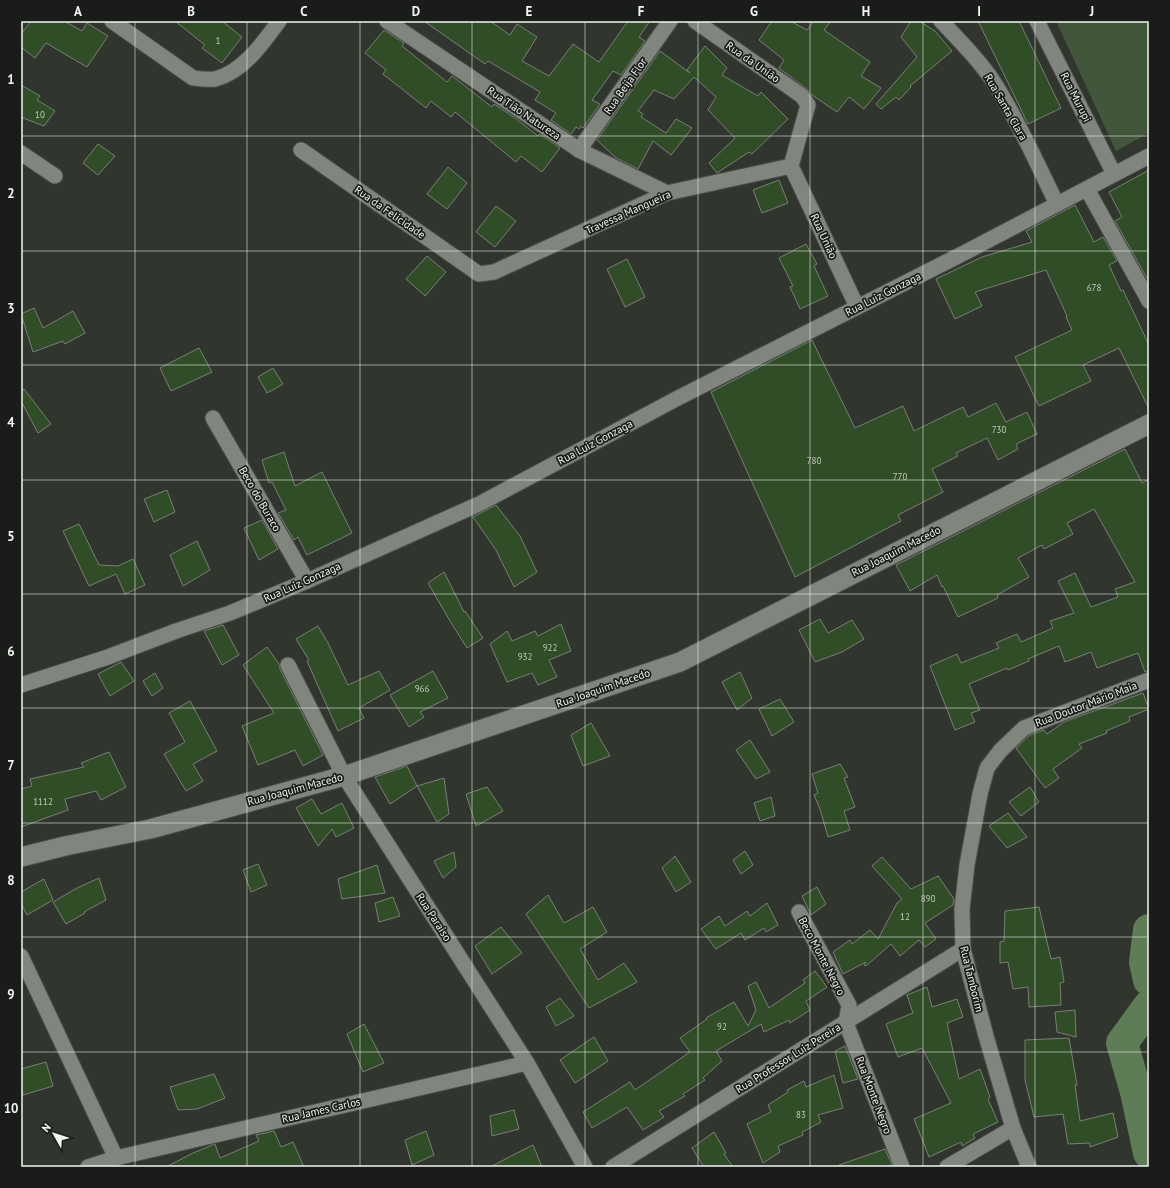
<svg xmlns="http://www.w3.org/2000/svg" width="1170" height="1188" font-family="'PT Sans',sans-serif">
	<rect width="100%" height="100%" fill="#30352e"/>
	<!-- green -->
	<polygon fill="#42563c" points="1056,21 1149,21 1149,133 1116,151"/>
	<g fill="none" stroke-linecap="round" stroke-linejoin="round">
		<!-- river -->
		<g stroke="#5e7c55" stroke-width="32">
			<polyline points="1149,930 1145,962 1149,980"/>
			<polyline points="1149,1006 1122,1043 1136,1092 1149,1153"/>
		</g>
	</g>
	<!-- building -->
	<g fill="#314d28" stroke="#797f77">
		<polygon points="31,21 64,21 82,31 87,23 108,36 87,67 46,43 35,58 21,47 21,34"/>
		<polygon points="175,21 222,21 242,37 222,63 202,48 205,45"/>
		<polygon points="424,21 490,21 510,35 517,24 537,37 522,61 549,76 573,44 599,62 628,21 650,21 639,37 645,41 621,75 613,71 592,100 600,104 583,128 581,126 579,129 576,127 571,134 551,120 556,113 535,100 540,92 488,61 485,64"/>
		<polygon points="772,21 790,21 807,30 814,21 831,21 824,30 870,62 861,76 881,88 864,109 849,97 837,112 812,95 807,89 779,68 784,60 759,40"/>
		<polygon points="911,21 919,21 935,31 952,51 910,86 911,87 899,100 896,97 881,109 876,104 917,57 901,37"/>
		<polygon points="978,21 1019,21 1061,108 1028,124"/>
		<polygon points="384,30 404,43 402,46 447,82 452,76 492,107 494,104 515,118 538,136 540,134 560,148 542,172 521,156 516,162 455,112 451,117 431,101 426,108 383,74 386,70 365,53"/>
		<polygon points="705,46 727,68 722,75 758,96 761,92 788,119 752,154 749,152 717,173 709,163 735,138 708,110 716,97 694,77 674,99 654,90 638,111 643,114 641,117 666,133 676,119 692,128 671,155 653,141 638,169 616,158 597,140 660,51 690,73 687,70"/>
		<polygon points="21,85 40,96 37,100 55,111 44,126 23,118 21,120"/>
		<polygon points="98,144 115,156 98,175 83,163"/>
		<polygon points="448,167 467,183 447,209 427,194"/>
		<polygon points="1149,170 1149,282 1115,221 1122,217 1109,192"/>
		<polygon points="779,180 788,203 762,213 753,190"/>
		<polygon points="1075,205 1094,242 1103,237 1117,261 1109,265 1121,291 1123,290 1149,345 1149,409 1119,348 1083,365 1091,381 1039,406 1015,357 1072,330 1066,317 1067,316 1046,270 975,292 982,306 955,319 936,279 982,257 1032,242 1026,231"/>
		<polygon points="496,206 516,221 495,247 476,232"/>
		<polygon points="806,244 817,264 814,266 828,296 800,309 790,287 793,286 779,258"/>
		<polygon points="427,256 446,272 425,296 406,279"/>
		<polygon points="627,259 645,297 625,307 607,269"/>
		<polygon points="34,308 43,328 73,311 85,333 65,344 63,341 33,352 21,314"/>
		<polygon points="812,340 855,428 903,406 914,431 963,407 968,417 996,403 1006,422 1027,412 1037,434 1016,444 1018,449 998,460 987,438 956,453 958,456 932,469 943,492 898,515 901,521 795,577 711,392"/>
		<polygon points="199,348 212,372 171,391 160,368"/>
		<polygon points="273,368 283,384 267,393 258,377"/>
		<polygon points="24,389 51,424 38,433 21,401 21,391"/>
		<polygon points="1125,449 1142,483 1149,479 1149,671 1145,672 1138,653 1097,668 1091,652 1065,662 1059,646 1028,659 1029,661 1008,670 1007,668 969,684 980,710 971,713 975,722 955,730 930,666 957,654 961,663 999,648 996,643 1017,634 1021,642 1053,628 1050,621 1074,613 1058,581 1075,573 1091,607 1118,597 1115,589 1135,582 1094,509 1067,523 1073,534 1044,549 1042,545 1018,558 1029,577 997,595 998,598 958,617 943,586 942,587 937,575 910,591 896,565"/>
		<polygon points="284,452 295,486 322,472 352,533 307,555 298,537 294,540 278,513 286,510 272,482 269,483 262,460"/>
		<polygon points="167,490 175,512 154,522 144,499"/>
		<polygon points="496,505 520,536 537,572 514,587 496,550 473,517"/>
		<polygon points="262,520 278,549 259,560 244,528"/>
		<polygon points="79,524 99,565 118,566 133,559 145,585 125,594 116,574 89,586 63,531"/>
		<polygon points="197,541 210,570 183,586 170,555"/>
		<polygon points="444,572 464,612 465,611 483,638 467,648 450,621 428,583"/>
		<polygon points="820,619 828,633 852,620 864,639 842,652 815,662 799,630"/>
		<polygon points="561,624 571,651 549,660 557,677 538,685 532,673 507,682 490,644 507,631 512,641 535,631 538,636"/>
		<polygon points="223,625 239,655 222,665 204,631"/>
		<polygon points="318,626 328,643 348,685 379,671 390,690 359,708 364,718 338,731 307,661 309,660 296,639"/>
		<polygon points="267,647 279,664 280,669 323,755 303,766 295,750 258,765 242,726 274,713 243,665"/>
		<polygon points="121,662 134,681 110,696 98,674"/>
		<polygon points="433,671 448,698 420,712 424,717 409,727 390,695"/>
		<polygon points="740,672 752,698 737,710 722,682"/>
		<polygon points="155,673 163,688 152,696 143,681"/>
		<polygon points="1143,693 1149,709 1129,717 1130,721 1106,731 1107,733 1079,744 1082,748 1053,769 1059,778 1045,788 1016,748 1030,735 1044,730 1047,734 1064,722"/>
		<polygon points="780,699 794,722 772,736 759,709"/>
		<polygon points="190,701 217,751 193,764 203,781 186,791 164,754 185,742 169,713"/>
		<polygon points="591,723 610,756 583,766 571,735"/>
		<polygon points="750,740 770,772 756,779 736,750"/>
		<polygon points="109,752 126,787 101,800 96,791 65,799 68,810 21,827 21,789 32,786 30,779 84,767 81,763"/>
		<polygon points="840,764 848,777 844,778 855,807 844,811 850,830 828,837 820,809 814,795 818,793 812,774"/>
		<polygon points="407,766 417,786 390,804 375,777"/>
		<polygon points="444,778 449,814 437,822 417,786"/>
		<polygon points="487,787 503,811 476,826 466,794"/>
		<polygon points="1030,787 1039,802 1021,816 1009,802"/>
		<polygon points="771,797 775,816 760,821 754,803"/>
		<polygon points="312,799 321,814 342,803 354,828 336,837 332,829 318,846 296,808"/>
		<polygon points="1008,813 1027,837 1007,848 989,826"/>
		<polygon points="745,851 753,865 741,874 733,860"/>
		<polygon points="454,852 456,867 443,878 434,861"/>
		<polygon points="675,856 691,882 676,892 662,868"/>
		<polygon points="882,857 911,889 938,876 954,899 953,905 925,923 936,939 925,947 919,940 900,956 891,944 866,966 864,965 866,962 843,974 833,952 850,940 852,944 870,930 878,939 897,903 902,899 872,866"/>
		<polygon points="258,864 267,885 251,892 243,870"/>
		<polygon points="377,865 385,893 342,899 338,879"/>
		<polygon points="99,878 106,900 84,912 85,913 66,924 53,902 77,888"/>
		<polygon points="44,879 53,900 27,915 21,903 21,892"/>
		<polygon points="817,887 826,904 811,915 802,896"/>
		<polygon points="548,895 564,923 593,907 607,932 580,949 598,980 624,963 637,982 589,1008 526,914"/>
		<polygon points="393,897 400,916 379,922 375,903"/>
		<polygon points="767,903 778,925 766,932 764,928 745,940 741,933 716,949 701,929 719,916 725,926 747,911 750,916"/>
		<polygon points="1039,907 1051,959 1060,957 1064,982 1060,983 1061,1005 1029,1007 1028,987 1013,989 1008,962 1000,963 1000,942 1004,941 1005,911"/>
		<polygon points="501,927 522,953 492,974 475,946"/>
		<polygon points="815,971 827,987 806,1001 810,1010 790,1023 789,1020 764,1032 761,1024 716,1051 722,1061 703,1078 705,1080 683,1094 685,1096 659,1111 664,1117 643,1130 627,1107 592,1128 583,1112 630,1082 635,1090 690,1052 680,1038 707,1019 706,1018 734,1002 748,1026 756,1010 748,986 756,982 769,1008 805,983 803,980"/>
		<polygon points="927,987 932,1007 957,999 963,1017 947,1023 959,1079 980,1069 990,1097 988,1099 998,1122 973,1134 975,1138 962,1146 961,1142 929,1157 914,1119 951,1103 922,1048 898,1057 886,1024 913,1013 907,995"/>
		<polygon points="560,998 574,1016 556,1026 546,1007"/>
		<polygon points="1075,1010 1076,1037 1057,1032 1055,1012"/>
		<polygon points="364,1024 384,1063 363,1072 347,1034"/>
		<polygon points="594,1037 608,1061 575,1083 560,1060"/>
		<polygon points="1069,1038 1077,1085 1075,1085 1080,1121 1113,1113 1118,1137 1090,1147 1090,1143 1068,1144 1063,1114 1034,1117 1025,1080 1025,1040"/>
		<polygon points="845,1046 858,1079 843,1083 835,1051"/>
		<polygon points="46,1062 53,1086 23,1095 21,1087 21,1069"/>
		<polygon points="214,1074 225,1098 197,1109 178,1110 170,1087"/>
		<polygon points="834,1075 843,1108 818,1115 821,1122 802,1132 803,1135 778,1146 780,1152 763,1163 747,1124 771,1112 768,1105 788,1092 787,1090 804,1081 806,1087"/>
		<polygon points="514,1110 519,1129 492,1136 490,1116"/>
		<polygon points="274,1131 281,1147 293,1142 304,1167 166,1167 193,1153 215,1144 220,1158 259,1141 256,1135"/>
		<polygon points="426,1131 434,1155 412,1165 405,1140"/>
		<polygon points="714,1132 726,1153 724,1154 733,1167 704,1167 692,1148"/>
		<polygon points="533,1145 542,1167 490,1167 517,1153"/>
		<polygon points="885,1149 892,1165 887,1167 839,1167 839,1165"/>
	</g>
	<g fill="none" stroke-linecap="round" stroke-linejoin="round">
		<!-- minor casing -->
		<g stroke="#4c504b" stroke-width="17">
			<g id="minor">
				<path d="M112,21L193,78C201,79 208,80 215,79C243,72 263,43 279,21"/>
				<polyline points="387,21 579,150 667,193"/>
				<polyline points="695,21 802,96 808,105 791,166"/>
				<path d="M941,21C960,41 980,61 995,84C1019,122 1037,164 1057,204"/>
				<polyline points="1037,21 1114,174"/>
				<polyline points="301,150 479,274 494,272 667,193 791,166"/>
				<polyline points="579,150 670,21"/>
				<polyline points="21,153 55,176"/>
				<polyline points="791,166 857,307"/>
				<polyline points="1087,189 1149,301"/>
				<polyline points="213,418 307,581"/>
				<polyline points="288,665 344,776 527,1063 585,1167"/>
				<polyline points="21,685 108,657 176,631 230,613 307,581 479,504 678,398 964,253 1149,156"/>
				<polyline points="799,912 849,1005 846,1023 902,1167"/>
				<polyline points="21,956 116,1158"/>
				<polyline points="88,1167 116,1158 527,1063"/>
				<polyline points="613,1167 963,949"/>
				<polyline points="947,1167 1013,1128"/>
				<polyline points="1029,1167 1013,1128 986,1036 963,949 962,909 967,865 980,794 987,768 1000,751 1024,728 1149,680"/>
			</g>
		</g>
		<!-- tertiary casing -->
		<g stroke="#4c504b" stroke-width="21">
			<polyline id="tertiary" points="21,857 65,846 150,829 344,776 680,662 1149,424"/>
		</g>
		<!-- minor -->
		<use href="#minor" stroke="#80867e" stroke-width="15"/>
		<!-- tertiary -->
		<use href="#tertiary" stroke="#80867e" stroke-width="19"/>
	</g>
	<!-- grid -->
	<path fill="none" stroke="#f2f5f1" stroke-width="1" stroke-opacity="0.55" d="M135,21V1167M247,21V1167M360,21V1167M472,21V1167M585,21V1167M698,21V1167M810,21V1167M923,21V1167M1035,21V1167M21,136H1149M21,251H1149M21,365H1149M21,480H1149M21,594H1149M21,708H1149M21,823H1149M21,937H1149M21,1052H1149"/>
	<g text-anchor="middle" stroke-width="3.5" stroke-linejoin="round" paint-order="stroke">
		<!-- number labels -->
		<g font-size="9" fill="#c2cbbf">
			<text x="218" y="44">1</text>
			<text x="40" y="118">10</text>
			<text x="1094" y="291">678</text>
			<text x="999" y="433">730</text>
			<text x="814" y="464">780</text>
			<text x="900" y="480">770</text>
			<text x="550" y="651">922</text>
			<text x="525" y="660">932</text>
			<text x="422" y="692">966</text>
			<text x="43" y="805">1112</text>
			<text x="928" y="902">890</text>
			<text x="905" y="920">12</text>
			<text x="722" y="1030">92</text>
			<text x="801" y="1118">83</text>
		</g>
		<!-- street labels -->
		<g font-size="11" fill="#f2f5f1" stroke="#191c19">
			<text transform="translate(753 62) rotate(35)" y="4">Rua da União</text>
			<text transform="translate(625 86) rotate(-55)" y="4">Rua Beija Flor</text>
			<text transform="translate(1076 97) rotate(63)" y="4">Rua Murupi</text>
			<text transform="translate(1006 107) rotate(60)" y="4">Rua Santa Clara</text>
			<text transform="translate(524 113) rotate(34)" y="4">Rua Tião Natureza</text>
			<text transform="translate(390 212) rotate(35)" y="4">Rua da Felicidade</text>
			<text transform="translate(628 212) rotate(-24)" y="4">Travessa Mangueira</text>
			<text transform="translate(824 236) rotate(65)" y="4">Rua União</text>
			<text transform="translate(883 294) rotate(-27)" y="4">Rua Luiz Gonzaga</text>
			<text transform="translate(595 442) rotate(-28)" y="4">Rua Luiz Gonzaga</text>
			<text transform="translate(260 499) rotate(60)" y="4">Beco do Buraco</text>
			<text transform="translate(896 551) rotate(-27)" y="4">Rua Joaquim Macedo</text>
			<text transform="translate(302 582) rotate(-24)" y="4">Rua Luiz Gonzaga</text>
			<text transform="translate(603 688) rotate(-19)" y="4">Rua Joaquim Macedo</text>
			<text transform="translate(1086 704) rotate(-21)" y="4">Rua Doutor Mário Maia</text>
			<text transform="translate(295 789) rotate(-15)" y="4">Rua Joaquim Macedo</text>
			<text transform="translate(434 917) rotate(57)" y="4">Rua Paraiso</text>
			<text transform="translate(822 956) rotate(62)" y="4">Beco Monte Negro</text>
			<text transform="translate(972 979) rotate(76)" y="4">Rua Tamborim</text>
			<text transform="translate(788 1058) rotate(-32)" y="4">Rua Professor Luiz Pereira</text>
			<text transform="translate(874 1095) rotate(69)" y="4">Rua Monte Negro</text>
			<text transform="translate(321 1110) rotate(-13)" y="4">Rua James Carlos</text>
		</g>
	</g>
	<!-- border -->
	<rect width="1170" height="1188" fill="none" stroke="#191c19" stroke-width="44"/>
	<!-- north arrow -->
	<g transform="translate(54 1134) rotate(309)" stroke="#191c19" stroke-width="3" paint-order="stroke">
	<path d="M0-3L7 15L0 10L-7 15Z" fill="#f2f5f1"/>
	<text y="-6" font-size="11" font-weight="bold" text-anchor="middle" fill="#f2f5f1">N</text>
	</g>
	<rect x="22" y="22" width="1126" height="1144" fill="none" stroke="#f2f5f1" stroke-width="1.5"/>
	<g font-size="13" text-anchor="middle" font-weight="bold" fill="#f2f5f1">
		<text x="78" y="16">A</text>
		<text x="191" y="16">B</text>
		<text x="304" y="16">C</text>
		<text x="416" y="16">D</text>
		<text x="529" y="16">E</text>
		<text x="641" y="16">F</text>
		<text x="754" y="16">G</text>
		<text x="866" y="16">H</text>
		<text x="979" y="16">I</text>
		<text x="1092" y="16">J</text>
		<text x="11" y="84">1</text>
		<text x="11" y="198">2</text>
		<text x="11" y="313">3</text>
		<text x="11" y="427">4</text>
		<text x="11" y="541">5</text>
		<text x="11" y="656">6</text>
		<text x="11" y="770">7</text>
		<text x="11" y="885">8</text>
		<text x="11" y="999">9</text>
		<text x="11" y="1113">10</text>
	</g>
</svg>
